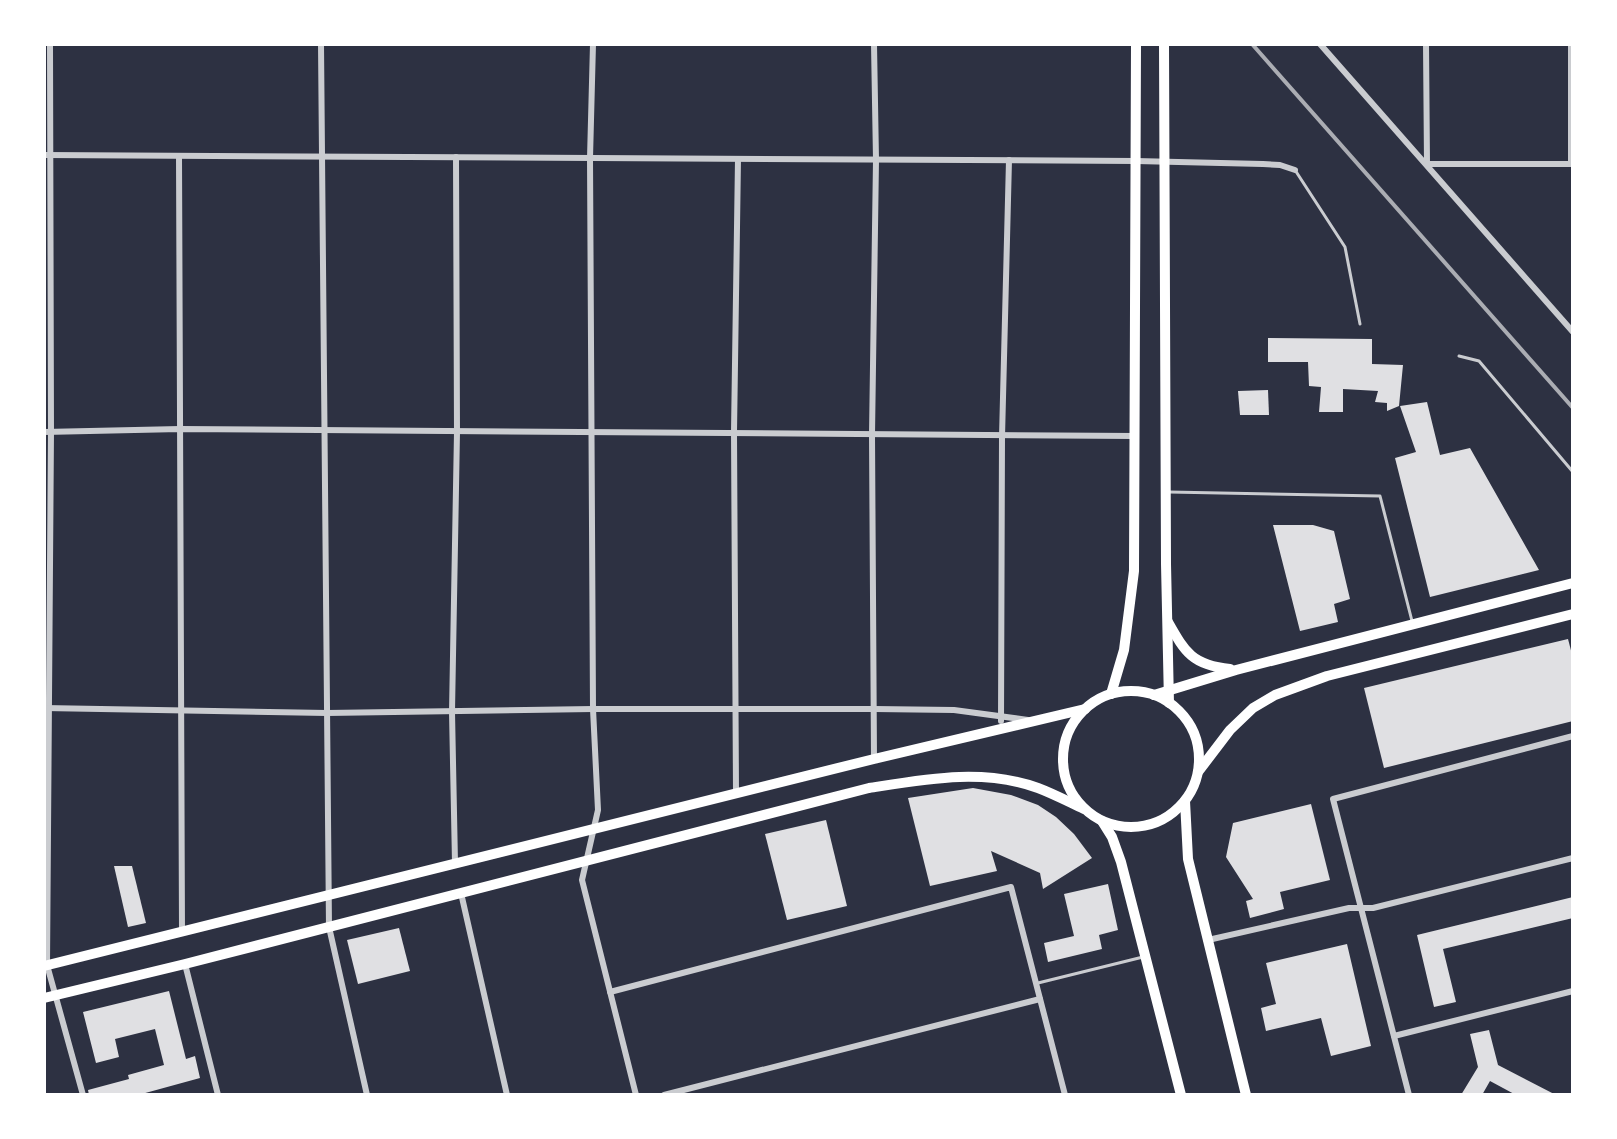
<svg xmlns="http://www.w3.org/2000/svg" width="1617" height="1139" font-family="Inter,sans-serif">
	<rect width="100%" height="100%" fill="#2d3142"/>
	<!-- building -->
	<g fill="#e0e0e3">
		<polygon points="1268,338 1372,339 1372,364 1403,365 1399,406 1387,411 1387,403 1375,402 1378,391 1343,389 1343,412 1319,412 1321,387 1309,386 1308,362 1268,362"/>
		<polygon points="1268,390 1269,415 1240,415 1238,391"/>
		<polygon points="1427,402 1440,455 1470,448 1539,570 1430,597 1395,458 1416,452 1400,406"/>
		<polygon points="1273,525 1313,525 1334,531 1350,599 1334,604 1338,622 1300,631"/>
		<polygon points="1568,639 1573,658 1573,721 1384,768 1364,688"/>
		<polygon points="973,788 1011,795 1038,805 1056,817 1074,834 1092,858 1043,889 1040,873 991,851 997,871 930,886 908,798"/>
		<polygon points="1311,804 1330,880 1280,892 1284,909 1250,918 1246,901 1253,899 1226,857 1233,823"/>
		<polygon points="826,820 847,906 787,920 765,834"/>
		<polygon points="114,866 132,866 146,923 128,927"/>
		<polygon points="1108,884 1118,930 1099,935 1102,949 1048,962 1044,943 1074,936 1064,894"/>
		<polygon points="1573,897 1573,918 1443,949 1456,1002 1434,1007 1417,935"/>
		<polygon points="399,928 410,971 358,984 347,940"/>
		<polygon points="1347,944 1371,1046 1331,1056 1321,1018 1266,1031 1261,1008 1276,1004 1266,963"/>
		<polygon points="169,991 186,1059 195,1056 200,1078 138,1095 89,1095 88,1090 129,1079 128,1075 164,1065 155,1029 115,1039 119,1057 96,1063 83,1012"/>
		<polygon points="1489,1030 1498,1065 1556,1095 1516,1095 1490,1081 1482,1095 1461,1095 1478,1067 1470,1034"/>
	</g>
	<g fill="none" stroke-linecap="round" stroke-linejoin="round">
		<!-- service -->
		<g stroke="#caccd0" stroke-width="3">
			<polyline points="1295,170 1345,247 1360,324"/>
			<polyline points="1459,356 1479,361 1573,472"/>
			<polyline points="1169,492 1380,496 1412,621"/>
			<polyline points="1038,983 1143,957"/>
		</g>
		<!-- minor -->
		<g stroke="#caccd0" stroke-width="6">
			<polyline points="50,44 51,432 47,965 83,1095"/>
			<polyline points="321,44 329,927 367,1095"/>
			<polyline points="593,44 590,158 593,709 598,810 582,880 636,1095"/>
			<polyline points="1320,44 1573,332"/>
			<polyline points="1426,44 1427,164 1573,164"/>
			<polyline points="44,155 1136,161 1263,164 1280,165 1295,170"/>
			<polyline points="179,156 182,931"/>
			<polyline points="1571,164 1571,44"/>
			<polyline points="44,432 180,429 1135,436"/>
			<polyline points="44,708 327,713 593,709 875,709 954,710 1028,720"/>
			<polyline points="1001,721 1002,437 1009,160"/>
			<polyline points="874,759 872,435 876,160 874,44"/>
			<polyline points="736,793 734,432 738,159"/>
			<polyline points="455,863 452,712 457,432 456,157"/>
			<polyline points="461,893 507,1095"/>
			<polyline points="1208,940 1349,908 1373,908 1573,858"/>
			<polyline points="185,964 218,1095"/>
			<polyline points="610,992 1011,887 1065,1095"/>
			<polyline points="1394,1036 1573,991"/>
			<polyline points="664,1095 1040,999"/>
			<polyline points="1409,1095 1333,799 1573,736"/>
		</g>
		<!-- primary -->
		<g stroke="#fff" stroke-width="10">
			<polyline points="1164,44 1166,564 1169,703"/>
			<path d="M1168,622C1185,652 1192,665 1230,669"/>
			<circle cx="1131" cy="759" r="68"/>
			<polyline points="1111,694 1124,650 1134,571 1136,44"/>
			<polyline points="1154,695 1236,670 1573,583"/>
			<polyline points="1198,772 1230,730 1253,708 1275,695 1327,676 1573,614"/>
			<polyline points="1185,801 1188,859 1246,1095"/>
			<polyline points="1102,821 1112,837 1121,862 1181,1095"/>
			<polyline points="44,966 874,759 1085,709"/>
			<path d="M44,998L185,964L869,788C926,779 983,768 1038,788C1054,794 1069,802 1084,809"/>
		</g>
		<!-- rail -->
		<polyline stroke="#abadb3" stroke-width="4" points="1252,44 1573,408"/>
	</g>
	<!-- border -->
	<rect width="1617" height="1139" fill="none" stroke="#ffffff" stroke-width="92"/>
</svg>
